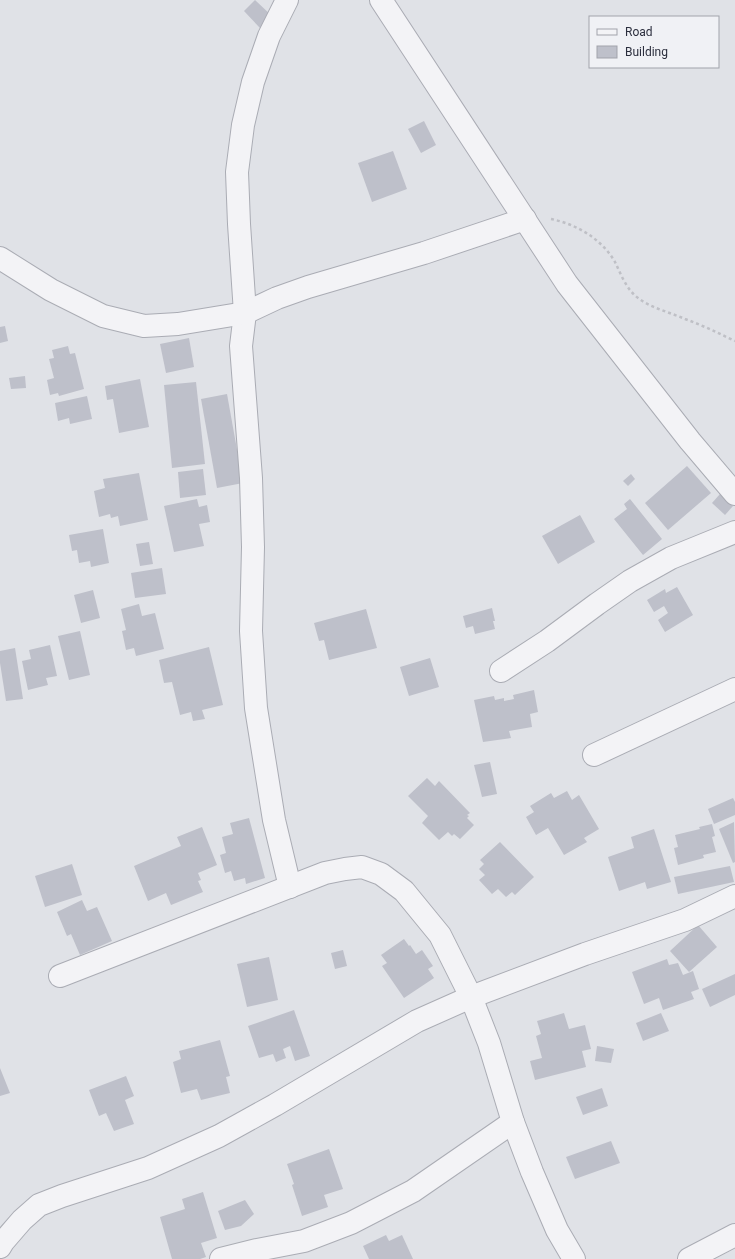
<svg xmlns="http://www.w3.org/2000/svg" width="735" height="1259" font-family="Roboto,sans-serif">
	<rect width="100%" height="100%" fill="#e0e2e7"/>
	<!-- building -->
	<g fill="#bec0ca">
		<polygon points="255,0 272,16 260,28 244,11"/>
		<polygon points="424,121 436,145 421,153 408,129"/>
		<polygon points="393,151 407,189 372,202 358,163"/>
		<polygon points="5,326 8,341 0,343 0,327"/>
		<polygon points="189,338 194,367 166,373 160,344"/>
		<polygon points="68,346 70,354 75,353 84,389 59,396 58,393 50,395 47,380 54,378 49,359 54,358 52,350"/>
		<polygon points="25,376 26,388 11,389 9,378"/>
		<polygon points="140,379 149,427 119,433 113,399 107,400 105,386"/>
		<polygon points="196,382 205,464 172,468 164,385"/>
		<polygon points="227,394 243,483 217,488 201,399"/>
		<polygon points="87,396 92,419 70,424 69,418 58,421 55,403"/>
		<polygon points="687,466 711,493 668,530 645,503"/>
		<polygon points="203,469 206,495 180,498 178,472"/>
		<polygon points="139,473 148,520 120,526 118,516 111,518 110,514 99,517 94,491 105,488 103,479"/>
		<polygon points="631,474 635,479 628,486 623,481"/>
		<polygon points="720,494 733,506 725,515 712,503"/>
		<polygon points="197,499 199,507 207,505 210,522 199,524 204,546 174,552 164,506"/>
		<polygon points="630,499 662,539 643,555 614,519 627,509 624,504"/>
		<polygon points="580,515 595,542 558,564 542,536"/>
		<polygon points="103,529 109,563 91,567 90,561 79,563 77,550 72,551 69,535"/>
		<polygon points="149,542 153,564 140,566 136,544"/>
		<polygon points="162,568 166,594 135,598 131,573"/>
		<polygon points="677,587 693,615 665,632 658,620 668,613 664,606 654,612 647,600 665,589 666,593"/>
		<polygon points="93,590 100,618 81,623 74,595"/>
		<polygon points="139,604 142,616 155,613 164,649 136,656 134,648 126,650 122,631 126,630 121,609"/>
		<polygon points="492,608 495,621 493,621 495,629 475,634 473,626 466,628 463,616"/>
		<polygon points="366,609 377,648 329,660 324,640 319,641 314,623"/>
		<polygon points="80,631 90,675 69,680 58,636"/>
		<polygon points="50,645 57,676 46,678 48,685 28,690 22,661 31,659 29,650"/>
		<polygon points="209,647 223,705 202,710 205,719 193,721 191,712 180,715 172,682 164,683 159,660"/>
		<polygon points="15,648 23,699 6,701 0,663 0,651"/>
		<polygon points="430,658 439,687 409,696 400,667"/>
		<polygon points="534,690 538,712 530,714 532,727 509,731 511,738 483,742 474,700 494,696 495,700 504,698 504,701 514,699 513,695"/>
		<polygon points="490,762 497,794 482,797 474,765"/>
		<polygon points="427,778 435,786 439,781 470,813 467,815 469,816 467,818 474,825 460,839 454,834 452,836 448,832 439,840 422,823 428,816 408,796"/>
		<polygon points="567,791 572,800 579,795 599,829 584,838 587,842 564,855 548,828 536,835 526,817 534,812 530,806 551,793 554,798"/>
		<polygon points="733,798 735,802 735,815 714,824 708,809"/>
		<polygon points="249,818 265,878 246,884 245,878 234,881 231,871 225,873 220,855 226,853 222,837 233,834 230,823"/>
		<polygon points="734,822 735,862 733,863 719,829"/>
		<polygon points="712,824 715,836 712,837 716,852 703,855 704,858 678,865 674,848 678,847 675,835 700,829 699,827"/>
		<polygon points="202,827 217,865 198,873 201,880 198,881 203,892 171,905 166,893 148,901 134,866 181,846 177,837"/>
		<polygon points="654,829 671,882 647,889 645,882 619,891 608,857 634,848 631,837"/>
		<polygon points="500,842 534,877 515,895 512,892 506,897 498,889 492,894 479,880 485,875 479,869 484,864 480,860"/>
		<polygon points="72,864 82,895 45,907 35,876"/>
		<polygon points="730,866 734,882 678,894 674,877"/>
		<polygon points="82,900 87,911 97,907 112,941 80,955 71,934 67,936 57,912"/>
		<polygon points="698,925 717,947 689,972 670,951"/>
		<polygon points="404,939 409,946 410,945 416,954 422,950 433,966 428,969 434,978 404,998 382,966 387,963 381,955"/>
		<polygon points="343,950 347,966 335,969 331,953"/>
		<polygon points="269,957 278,1000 247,1007 237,964"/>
		<polygon points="667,959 669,965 678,963 683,975 693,971 699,989 691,992 694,999 663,1010 659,998 644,1004 632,972"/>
		<polygon points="735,974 735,995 710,1007 702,989"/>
		<polygon points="294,1010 310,1056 295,1061 290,1046 283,1049 286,1058 276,1062 273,1054 259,1058 248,1026"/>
		<polygon points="564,1013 569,1029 585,1025 591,1049 582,1051 586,1067 535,1080 530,1061 542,1058 536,1036 541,1034 537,1021"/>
		<polygon points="661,1013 669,1031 643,1041 636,1023"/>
		<polygon points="220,1040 230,1076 226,1077 230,1093 201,1100 197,1089 181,1093 173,1062 181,1059 179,1051"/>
		<polygon points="597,1046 614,1049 611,1063 595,1061"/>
		<polygon points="0,1068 10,1093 0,1096"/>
		<polygon points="126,1076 134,1096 125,1100 134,1124 114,1131 106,1113 99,1116 89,1090"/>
		<polygon points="602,1088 608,1106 583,1115 576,1097"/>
		<polygon points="611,1141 620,1163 575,1179 566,1157"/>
		<polygon points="329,1149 343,1189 324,1195 328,1207 302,1216 292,1185 294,1184 287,1164"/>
		<polygon points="203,1192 217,1238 201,1243 206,1257 200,1259 172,1259 160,1217 185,1209 182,1199"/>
		<polygon points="245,1200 254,1214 241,1226 225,1230 218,1211"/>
		<polygon points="386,1235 389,1241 402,1235 413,1259 369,1259 363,1246"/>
	</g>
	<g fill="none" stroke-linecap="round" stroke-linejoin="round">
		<!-- minor casing -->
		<g stroke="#aaacb4" stroke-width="24">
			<g id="minor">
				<polyline points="287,0 269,36 253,82 243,125 237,172 239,224 245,313 241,346 251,478 253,547 251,631 256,708 274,820 290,887"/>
				<polyline points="381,0 567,284 690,441 735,494"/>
				<polyline points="0,258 51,290 103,316 144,326 178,324 245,313 277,298 308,287 424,253 525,219"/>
				<polyline points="501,671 547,641 597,604 630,581 671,558 735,532"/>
				<polyline points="594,755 735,689"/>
				<polyline points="60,976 325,873 345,869 362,867 381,874 404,891 440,935 471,997 489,1043 513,1122 532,1172 557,1230 574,1259"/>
				<polyline points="0,1247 3,1242 22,1220 39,1205 62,1196 148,1168 219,1136 275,1105 417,1021 471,997 585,954 685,920 735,896"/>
				<polyline points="221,1259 257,1250 304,1241 351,1223 413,1191 513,1122"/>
				<polyline points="689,1259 735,1235"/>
			</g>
		</g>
		<!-- path -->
		<path stroke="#bfc0c6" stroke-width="2.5" stroke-dasharray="3 3" stroke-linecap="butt" d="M551,219C576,224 602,239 615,262C621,274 626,289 638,298C651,308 669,312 685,319C702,325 718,333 735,341"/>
		<!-- minor -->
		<use href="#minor" stroke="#f3f3f6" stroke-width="22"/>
	</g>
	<!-- legend -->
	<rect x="589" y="16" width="130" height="52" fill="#f0f1f5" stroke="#a1a3ab"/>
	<rect x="597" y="29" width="20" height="6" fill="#f3f3f6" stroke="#a1a3ab"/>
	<text x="625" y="36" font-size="12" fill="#2b2e3d">Road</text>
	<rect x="597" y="46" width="20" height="12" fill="#bec0ca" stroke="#a1a3ab"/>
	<text x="625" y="56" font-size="12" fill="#2b2e3d">Building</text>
</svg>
